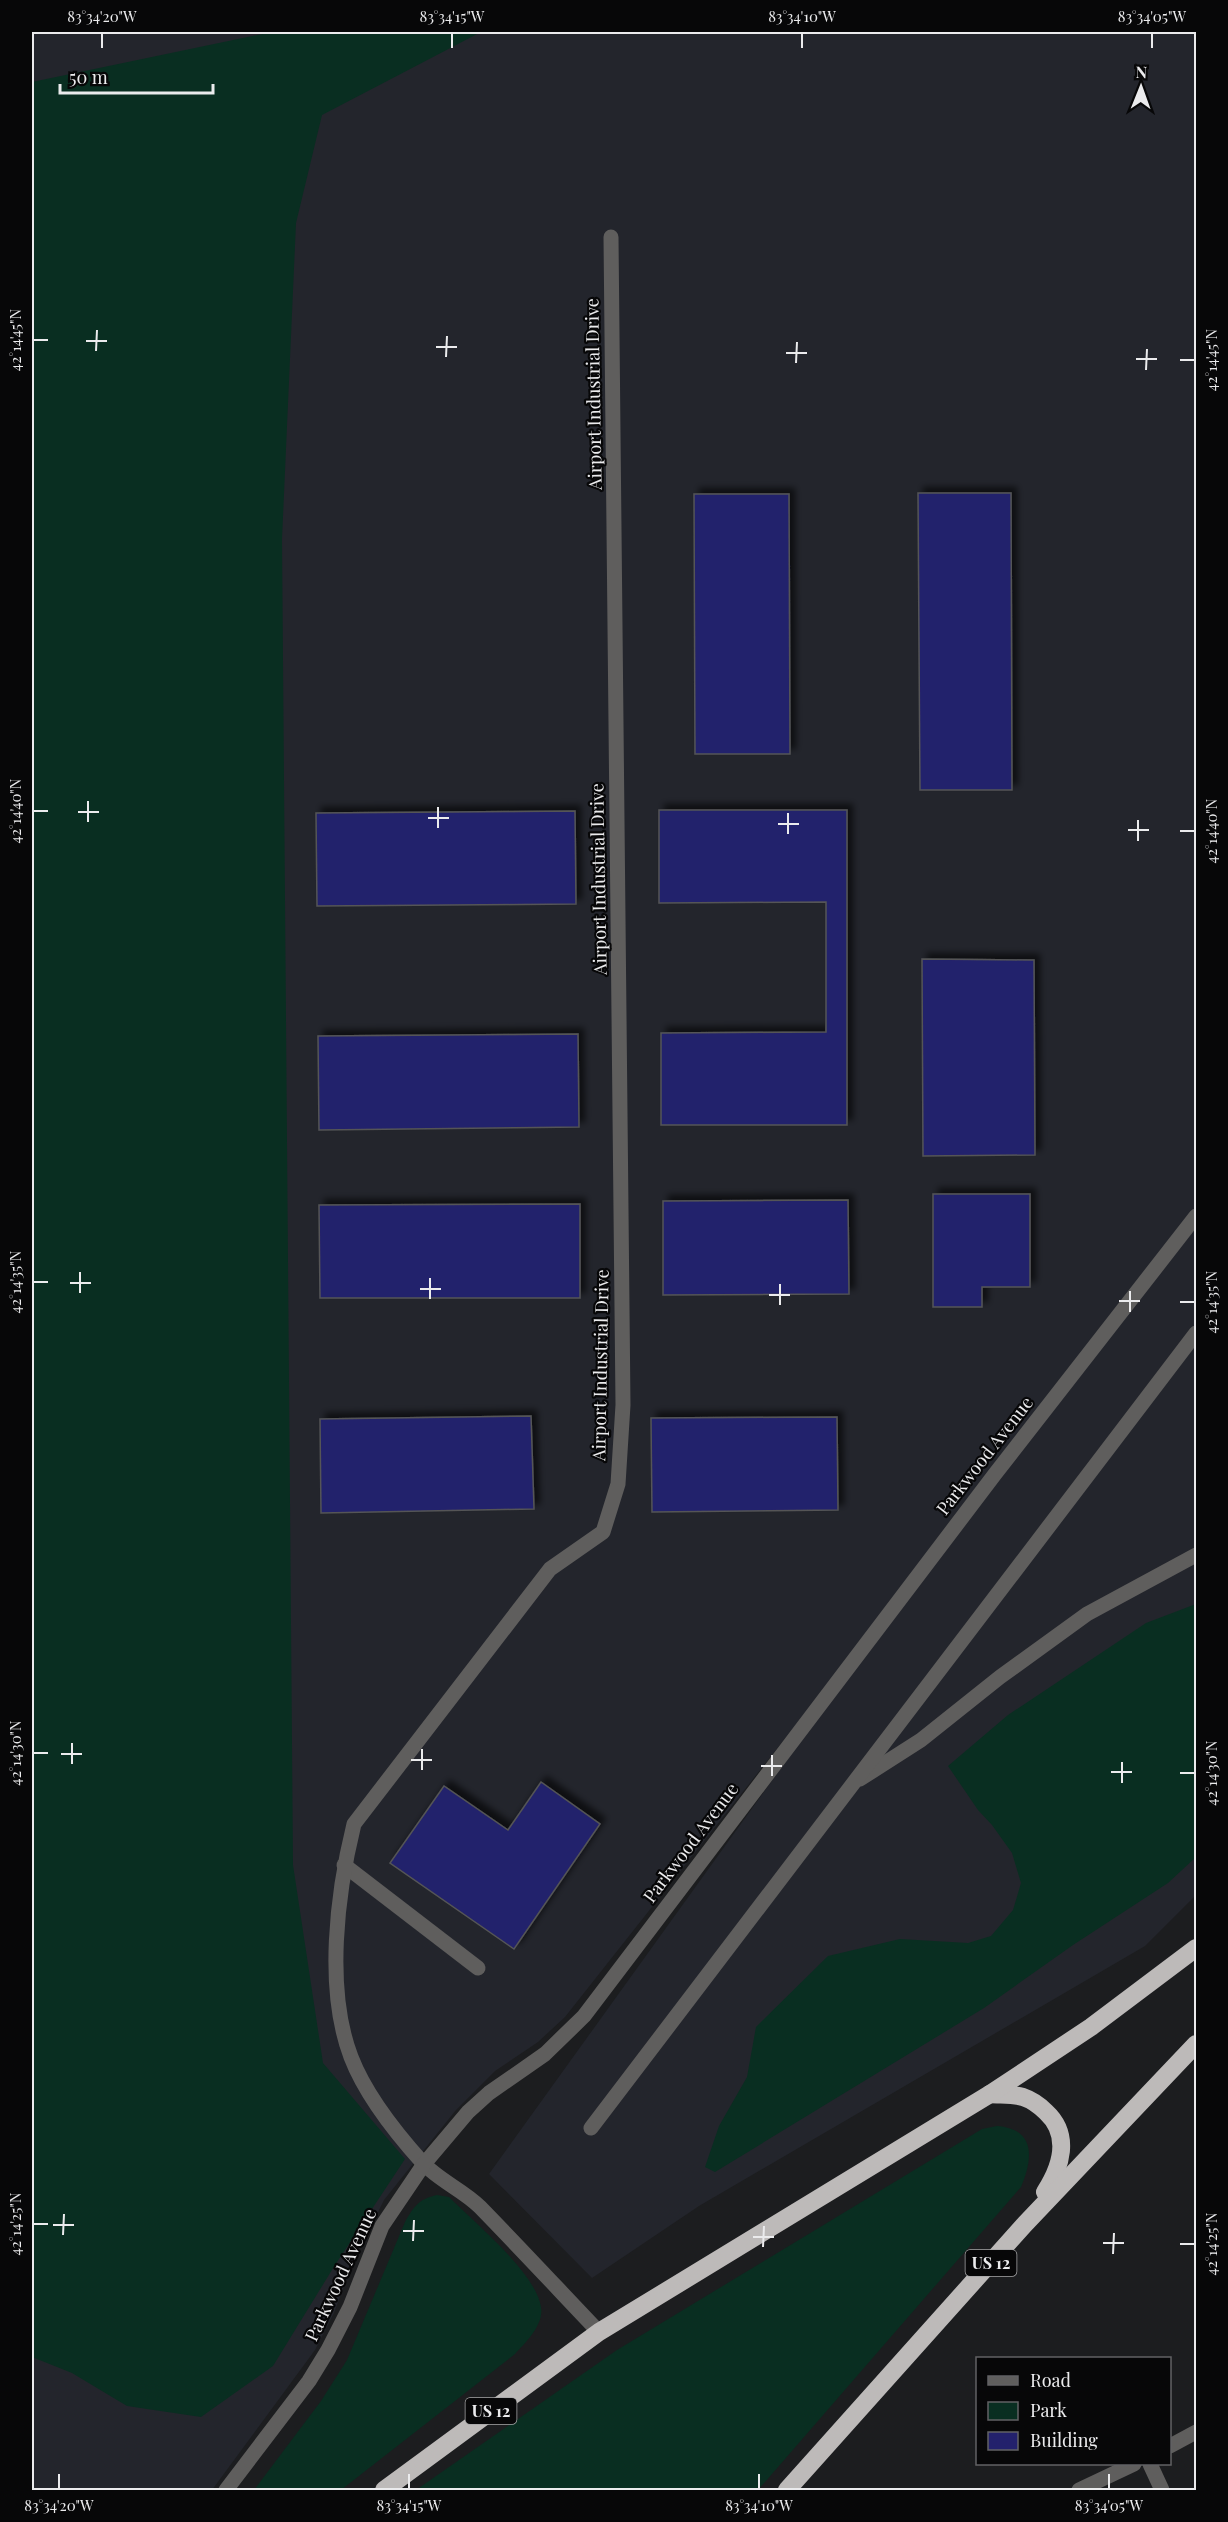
<svg xmlns="http://www.w3.org/2000/svg" width="1228" height="2522" font-family="'Playfair Display',serif">
	<defs>
		<filter id="shadow"><feDropShadow dx="5.5" dy="-5.5" stdDeviation="3" flood-color="#0009"/></filter>
	</defs>
	<rect width="100%" height="100%" fill="#1c1d1f"/>
	<!-- built -->
	<polygon fill="#23252c" points="32,32 1196,32 1196,1895 1145,1946 699,2206 592,2278 489,2174 940,1547 802,1717 565,2017 538,2042 495,2071 456,2110 384,2200 353,2262 334,2313 315,2350 212,2490 32,2490"/>
	<!-- green -->
	<g fill="#092e21">
		<polygon points="272,32 481,32 322,115 296,223 282,539 293,1865 323,2063 405,2159 335,2265 273,2366 201,2417 127,2406 72,2373 32,2357 32,82"/>
		<polygon points="1196,1604 1196,1857 1168,1883 1073,1945 984,2008 715,2172 705,2167 719,2126 747,2077 756,2027 828,1956 900,1939 968,1943 991,1936 1013,1910 1021,1883 1012,1853 992,1825 978,1810 948,1766 1008,1715 1146,1623"/>
		<path d="M997,2126C1036,2129 1033,2159 1021,2187L758,2490H416L617,2350L982,2129Z"/>
		<path d="M437,2195L449,2197C474,2222 536,2273 541,2307C544,2325 526,2342 515,2354L341,2490H254L321,2401L347,2360L405,2222C414,2206 419,2199 437,2195Z"/>
	</g>
	<!-- building -->
	<g fill="#23216c" stroke="#545557" stroke-width="1.5" filter="url(#shadow)">
		<polygon points="918,493 1011,493 1012,790 920,790"/>
		<polygon points="694,494 789,494 790,754 695,754"/>
		<polygon points="659,810 847,810 847,1125 661,1125 661,1033 826,1032 826,902 659,903"/>
		<polygon points="575,811 576,904 317,906 316,813"/>
		<polygon points="922,959 1034,960 1035,1155 923,1156"/>
		<polygon points="578,1034 579,1127 319,1130 318,1036"/>
		<polygon points="933,1194 1030,1194 1030,1287 982,1287 982,1307 933,1307"/>
		<polygon points="848,1200 849,1294 663,1295 663,1201"/>
		<polygon points="580,1204 580,1298 320,1298 319,1205"/>
		<polygon points="531,1416 534,1509 321,1513 320,1419"/>
		<polygon points="837,1417 838,1510 652,1512 651,1418"/>
		<polygon points="541,1782 600,1824 514,1949 390,1863 444,1786 508,1830"/>
	</g>
	<g fill="none" stroke-linecap="round" stroke-linejoin="round">
		<!-- minor -->
		<g stroke="#5f5e5d" stroke-width="15">
			<polyline points="860,1779 921,1740 1000,1677 1087,1614 1196,1555"/>
			<polyline points="344,1865 478,1968"/>
			<polyline points="591,2128 1196,1333"/>
			<path d="M599,2332C559,2290 520,2248 480,2207C463,2190 438,2180 422,2162C395,2132 366,2096 351,2057C325,1989 337,1893 354,1824L550,1569L603,1532L618,1484L623,1405L611,237"/>
			<polyline points="1170,2446 1196,2432"/>
			<polyline points="1150,2464 1162,2490"/>
			<polyline points="226,2490 309,2381 328,2350 350,2307 382,2226 424,2164 468,2112 489,2093 545,2054 584,2016 995,1474 1196,1216"/>
			<polyline points="1079,2490 1134,2464"/>
		</g>
		<!-- highway -->
		<g stroke="#bdbab9" stroke-width="18">
			<path d="M990,2094C1000,2095 1012,2094 1023,2097C1032,2100 1039,2105 1046,2112C1071,2135 1061,2167 1045,2192"/>
			<polyline points="384,2490 599,2332 990,2094 1091,2027 1196,1948"/>
			<polyline points="787,2490 1025,2224 1196,2044"/>
		</g>
	</g>
	<!-- ticks -->
	<path fill="none" stroke="#ebebed" stroke-width="2" d="M102,48V33M452,48V33M802,48V33M1152,48V33M33,340H48M86,341H107M436,347H457M96,351L97,330M786,353H807M446,357L447,336M1136,359H1157M1180,360H1195M796,363L797,342M1146,370L1147,349M33,811H48M78,812H99M428,818H449M88,822V801M778,824H799M438,828V807M1128,830H1149M1180,831H1195M788,834V813M1138,841V820M33,1282H48M70,1283H91M420,1289H441M80,1293V1272M769,1295H790M430,1299V1278M1119,1301H1140M1180,1302H1195M780,1305V1284M1130,1312V1291M33,1753H48M61,1754H82M411,1760H432M72,1764V1743M761,1766H782M422,1770V1749M1111,1772H1132M1180,1773H1195M772,1776V1755M1122,1783V1762M33,2224H48M53,2225H74M403,2231H424M63,2235L64,2214M753,2237H774M413,2241L414,2220M1103,2243H1124M1180,2244H1195M763,2247L764,2226M1113,2254L1114,2233M59,2489V2474M409,2489V2474M759,2489V2474M1109,2489V2474"/>
	<g text-anchor="middle" stroke-width="4.5" stroke-linejoin="round" paint-order="stroke">
		<!-- shield labels -->
		<g fill="#070708" stroke="#a7a7a8" stroke-width="1.5">
			<rect x="965.5" y="2250" width="51" height="26" rx="4.5"/>
			<rect x="465.5" y="2398" width="51" height="26" rx="4.5"/>
		</g>
		<g font-size="16" font-weight="bold" fill="#ebebed">
			<text x="991" y="2269">US 12</text>
			<text x="491" y="2417">US 12</text>
		</g>
		<!-- street labels -->
		<g font-size="18" fill="#ebebed" stroke="#070708">
			<text transform="translate(594 394) rotate(-91)" y="6">Airport Industrial Drive</text>
			<text transform="translate(599 879) rotate(-91)" y="6">Airport Industrial Drive</text>
			<text transform="translate(601 1365) rotate(-89)" y="6">Airport Industrial Drive</text>
			<text transform="translate(985 1456) rotate(-52)" y="6">Parkwood Avenue</text>
			<text transform="translate(691 1843) rotate(-53)" y="6">Parkwood Avenue</text>
			<text transform="translate(341 2275) rotate(-65)" y="6">Parkwood Avenue</text>
		</g>
	</g>
	<!-- border -->
	<rect width="1228" height="2522" fill="none" stroke="#070708" stroke-width="66"/>
	<!-- legend -->
	<rect x="976" y="2357" width="195" height="108" fill="#070708" stroke="#626264" stroke-width="1.5"/>
	<rect x="988" y="2376" width="30" height="9" fill="#5f5e5d" stroke="#626264" stroke-width="1.5"/>
	<text x="1030" y="2387" font-size="18" fill="#ebebed">Road</text>
	<rect x="988" y="2402" width="30" height="18" fill="#092e21" stroke="#626264" stroke-width="1.5"/>
	<text x="1030" y="2417" font-size="18" fill="#ebebed">Park</text>
	<rect x="988" y="2432" width="30" height="18" fill="#23216c" stroke="#626264" stroke-width="1.5"/>
	<text x="1030" y="2447" font-size="18" fill="#ebebed">Building</text>
	<!-- north arrow -->
	<g transform="translate(1141 87) rotate(1)" stroke="#070708" stroke-width="4.5" paint-order="stroke">
	<path d="M0-4.5L10 22L0 15L-10 22Z" fill="#ebebed"/>
	<text y="-9" font-size="16" font-weight="bold" text-anchor="middle" fill="#ebebed">N</text>
	</g>
	<!-- scale -->
	<path d="M60 84v9h153v-9" fill="none" stroke="#ebebed" stroke-width="3"/>
	<text x="69" y="84" font-size="18" fill="#ebebed" stroke="#070708" stroke-width="4.5" paint-order="stroke">50 m</text>
	<rect x="33" y="33" width="1162" height="2456" fill="none" stroke="#ebebed" stroke-width="2"/>
	<g font-size="15" text-anchor="middle" fill="#ebebed">
		<text x="102" y="22">83°34'20"W</text>
		<text x="452" y="22">83°34'15"W</text>
		<text x="802" y="22">83°34'10"W</text>
		<text x="1152" y="22">83°34'05"W</text>
		<text transform="translate(16 340) rotate(-90)" y="5">42°14'45"N</text>
		<text transform="translate(1212 360) rotate(-90)" y="5">42°14'45"N</text>
		<text transform="translate(16 811) rotate(-90)" y="5">42°14'40"N</text>
		<text transform="translate(1212 831) rotate(-90)" y="5">42°14'40"N</text>
		<text transform="translate(16 1282) rotate(-90)" y="5">42°14'35"N</text>
		<text transform="translate(1212 1302) rotate(-90)" y="5">42°14'35"N</text>
		<text transform="translate(16 1753) rotate(-90)" y="5">42°14'30"N</text>
		<text transform="translate(1212 1773) rotate(-90)" y="5">42°14'30"N</text>
		<text transform="translate(16 2224) rotate(-90)" y="5">42°14'25"N</text>
		<text transform="translate(1212 2244) rotate(-90)" y="5">42°14'25"N</text>
		<text x="59" y="2511">83°34'20"W</text>
		<text x="409" y="2511">83°34'15"W</text>
		<text x="759" y="2511">83°34'10"W</text>
		<text x="1109" y="2511">83°34'05"W</text>
	</g>
</svg>
